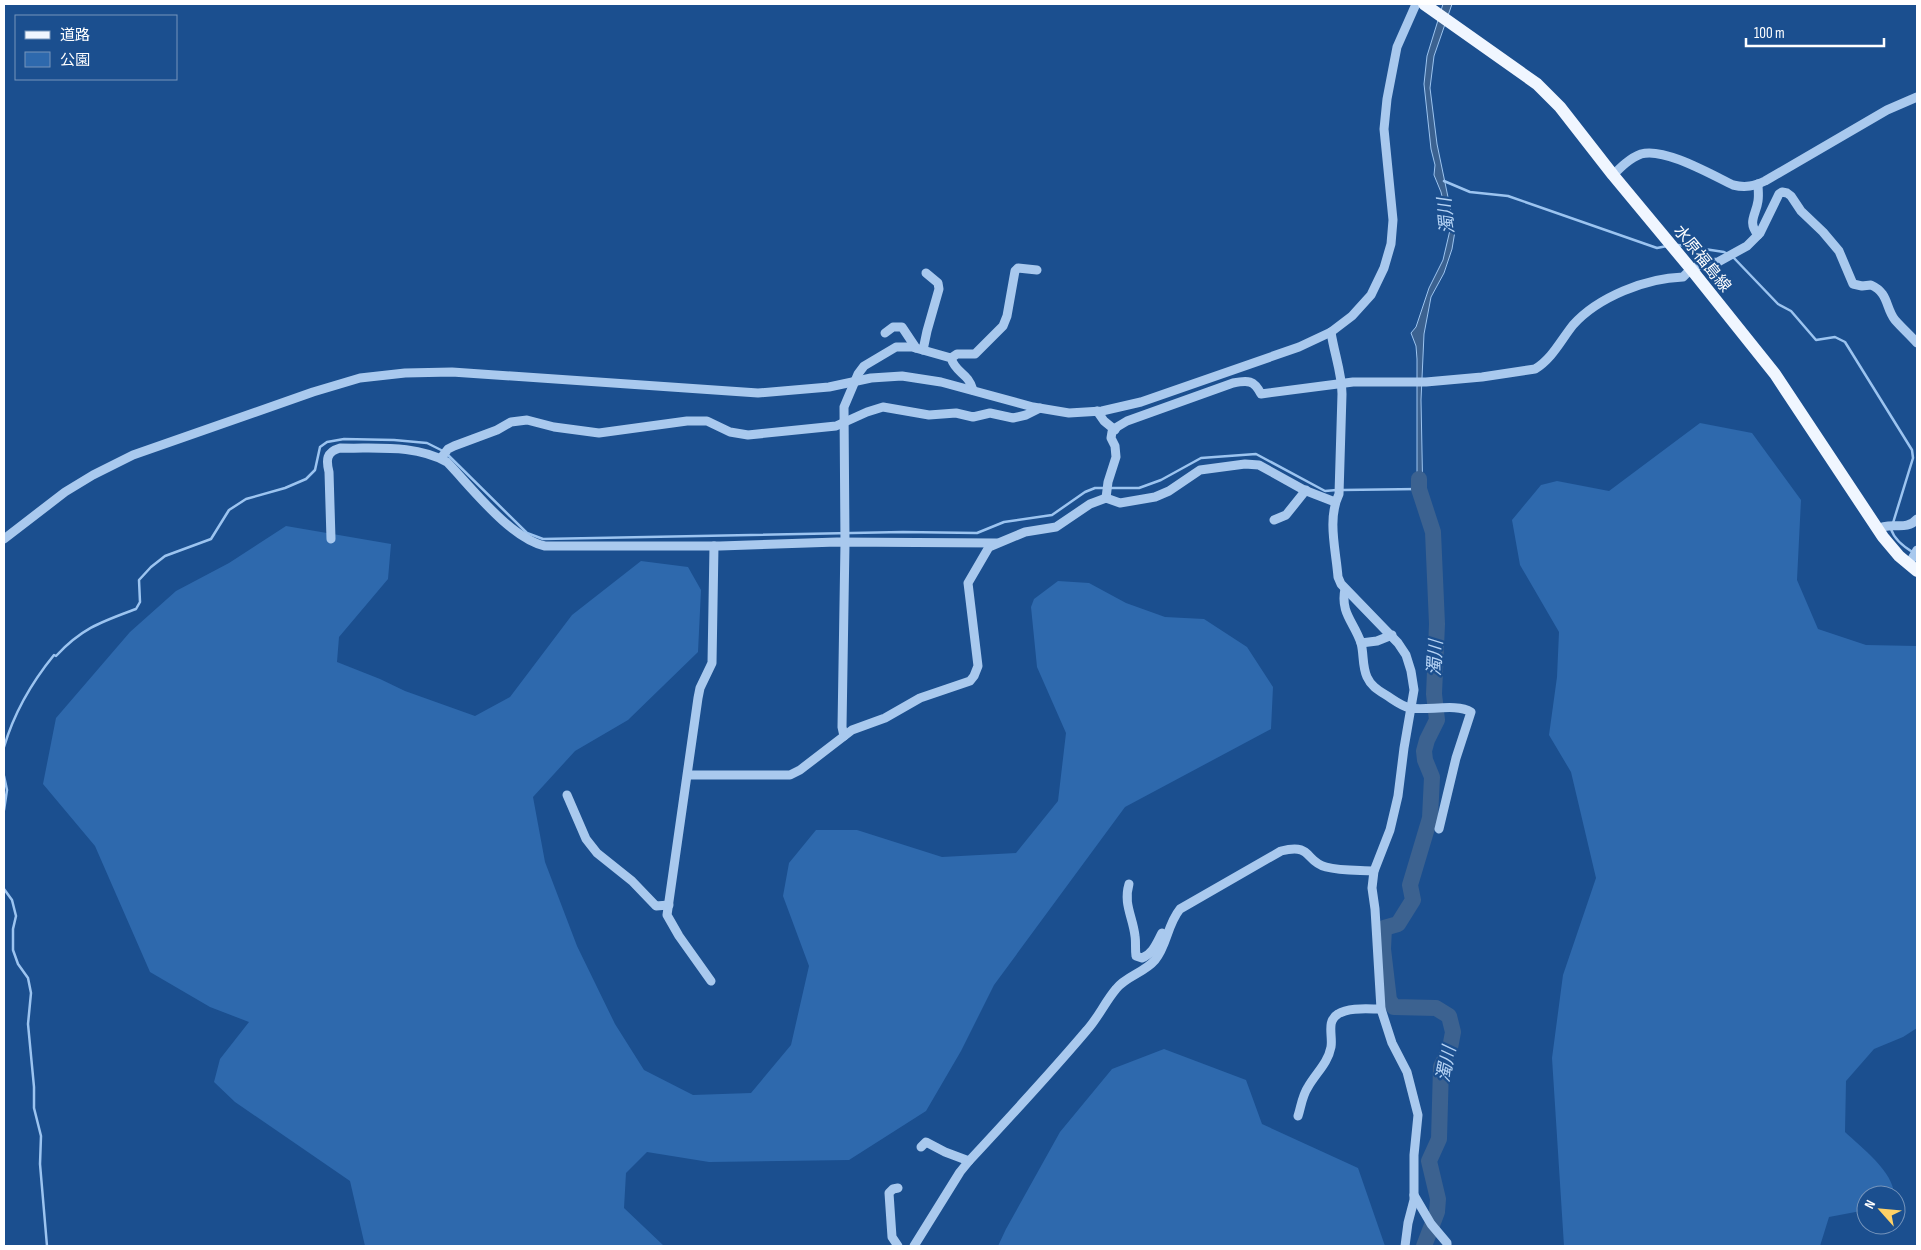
<svg xmlns="http://www.w3.org/2000/svg" width="1921" height="1250" font-family="'Sofia Sans Condensed','Noto Sans JP',sans-serif">
	<rect width="100%" height="100%" fill="#1b4f8f"/>
	<!-- green -->
	<g fill="#2e69ad">
		<path d="M1700,423L1752,433L1801,500L1797,580L1818,629L1866,645L1917,646V1028L1903,1037L1874,1049L1846,1081L1845,1132C1861,1147 1894,1172 1894,1195H1866V1210L1829,1217L1820,1246H1564L1552,1058L1563,975L1596,878L1571,772L1549,735L1557,677L1559,632L1520,565L1512,520L1541,485L1557,481L1609,491Z"/>
		<polygon points="286,526 391,544 388,579 339,637 337,662 380,679 405,691 475,716 510,697 572,615 641,561 688,567 701,590 698,652 628,720 575,751 533,797 545,862 577,946 615,1024 644,1070 693,1095 751,1093 791,1045 809,966 783,896 789,863 816,830 857,830 942,857 1016,853 1058,801 1066,733 1037,667 1031,607 1034,599 1058,581 1089,583 1126,603 1165,617 1204,619 1247,647 1273,687 1271,729 1125,807 994,985 961,1051 926,1111 849,1160 709,1162 647,1152 626,1173 624,1208 664,1246 365,1246 350,1181 235,1102 214,1082 220,1059 249,1022 210,1007 150,972 95,846 43,784 56,718 130,632 176,591 229,563"/>
		<polygon points="1164,1049 1246,1080 1262,1124 1358,1168 1385,1246 998,1246 1006,1229 1060,1132 1112,1069"/>
	</g>
	<!-- water -->
	<polygon fill="#3c6290" stroke="#9cc4f0" points="1443,4 1452,4 1434,56 1430,88 1437,144 1455,231 1452,249 1444,273 1431,297 1424,334 1421,400 1423,503 1417,487 1417,359 1416,346 1411,333 1416,327 1429,288 1443,260 1450,230 1441,192 1434,175 1435,165 1431,149 1424,84 1427,56"/>
	<g fill="none" stroke-linecap="round" stroke-linejoin="round">
		<!-- stream -->
		<g stroke="#9cc4f0" stroke-width="2.5">
			<polyline points="1444,181 1470,192 1508,196 1657,248 1667,246"/>
			<polyline points="1678,245 1724,252 1728,254"/>
			<polyline points="1733,257 1778,304 1791,311 1816,340 1835,337 1845,342 1912,450 1913,458 1893,523"/>
			<polyline points="447,454 527,533 543,539 903,532 977,533 1004,522 1052,515 1085,492 1095,488 1139,488 1161,480 1201,458 1256,454 1325,491 1337,490"/>
			<polyline points="1342,490 1419,489"/>
			<path d="M1891,529C1894,539 1904,547 1914,553"/>
			<path d="M4,747C14,713 32,682 54,655L56,656C82,628 101,622 136,609L140,602L139,580L151,567L165,556L211,539L229,510L246,499L285,488L306,479L315,470L320,447L327,442L344,439L394,440L427,443L443,451"/>
			<polyline points="4,776 7,790 4,810"/>
			<polyline points="4,889 12,900 16,916 13,929 13,950 18,964 28,978 31,993 28,1024 34,1087 34,1108 41,1136 40,1164 47,1246"/>
		</g>
		<!-- river -->
		<polyline stroke="#3c6290" stroke-width="16" points="1419,479 1419,489 1433,532 1437,624 1434,694 1437,720 1427,740 1424,751 1425,760 1432,777 1430,818 1410,885 1413,900 1398,924 1384,928 1383,949 1389,1000 1394,1007 1436,1008 1449,1016 1453,1032 1450,1048 1441,1067 1439,1139 1429,1161 1438,1199 1437,1212 1424,1246"/>
		<!-- minor -->
		<g stroke="#a9c9ee" stroke-width="9">
			<path d="M1613,175C1621,167 1630,158 1641,154C1664,147 1712,175 1733,185C1746,188 1754,186 1765,181L1887,110L1917,97"/>
			<path d="M1758,235C1747,222 1756,215 1758,201C1759,195 1758,189 1758,184"/>
			<path d="M1331,332C1334,353 1342,373 1342,394L1339,494C1327,519 1336,550 1338,577L1341,584L1398,643L1406,655L1411,671L1414,690L1404,748L1398,796L1390,830L1374,871L1372,888L1375,909L1381,1009L1392,1043L1407,1072L1418,1115L1414,1155V1200L1408,1223L1405,1246"/>
			<polyline points="885,333 893,327 902,327 916,348"/>
			<polyline points="923,350 927,331 939,289 938,283 926,273"/>
			<polyline points="951,358 957,354 975,354 1003,326 1007,316 1015,271 1018,268 1037,270"/>
			<polyline points="1097,411 1104,421 1115,430"/>
			<polyline points="441,458 448,449 454,446 497,430 511,422 527,420 554,427 599,433 687,421 707,421 730,432 748,435 836,426 867,412 883,407 929,415 956,413 973,417 990,413 1013,418 1026,415 1040,408"/>
			<path d="M1106,498L1108,482L1116,457L1115,446L1111,438L1112,432L1117,427L1127,421L1233,383C1248,380 1254,380 1261,394L1353,382H1426L1482,377L1535,369C1552,359 1561,340 1573,325C1598,297 1646,278 1683,277L1691,269L1706,263L1718,262L1747,246L1760,233L1779,194L1782,192L1787,193L1791,196L1801,211L1823,232L1839,251L1853,284L1862,286L1871,285C1889,293 1885,307 1895,320C1902,328 1910,335 1917,343"/>
			<polyline points="1274,520 1286,515 1306,490"/>
			<path d="M1877,529C1891,521 1906,532 1917,519"/>
			<polyline points="4,539 65,492 93,475 133,455 313,392 360,378 405,373 452,372 758,393 829,387 871,378 902,376 941,382 1033,407 1069,413 1102,411 1141,402 1299,347 1331,332 1352,316 1371,295 1384,268 1391,244 1393,220 1384,129 1387,99 1397,47 1416,4"/>
			<path d="M331,539L329,472C326,460 326,452 340,448C377,449 414,444 447,462C472,488 510,538 545,546H720L837,542L996,543"/>
			<polyline points="1909,564 1917,550"/>
			<path d="M1345,589C1340,613 1354,622 1361,643C1364,654 1362,666 1367,677C1371,686 1378,690 1386,695C1394,700 1401,706 1410,708C1427,711 1457,703 1471,712L1456,758L1439,829"/>
			<polyline points="1361,643 1377,641 1392,635"/>
			<path d="M844,736L842,727L845,543L844,407L858,374L864,366L896,347H912L951,358C956,374 968,372 973,390"/>
			<polyline points="688,775 790,775 800,770 852,730 885,718 920,698 970,681 974,676 978,666 968,583 989,547 1025,532 1056,527 1090,504 1106,498 1120,503 1155,497 1169,491 1200,470 1245,464 1259,465 1304,490 1335,502"/>
			<polyline points="567,795 586,839 597,853 632,881 656,906 669,905"/>
			<path d="M1129,884C1123,904 1133,917 1135,936C1136,942 1135,949 1136,956L1142,958C1153,954 1157,942 1162,933"/>
			<polyline points="711,981 679,936 667,915 698,698 700,688 712,663 714,546"/>
			<path d="M1298,1116C1301,1107 1302,1096 1308,1087C1316,1073 1328,1063 1331,1047C1333,1036 1326,1021 1338,1014C1349,1007 1368,1009 1381,1009"/>
			<polyline points="921,1147 926,1142 945,1152 969,1161"/>
			<polyline points="1414,1195 1431,1224 1447,1243 1447,1246"/>
			<polyline points="898,1246 892,1237 889,1193 893,1189 898,1188"/>
			<path d="M914,1246L960,1172L969,1161C1009,1118 1049,1075 1087,1030C1098,1018 1105,1002 1116,989C1126,976 1144,973 1155,960C1167,946 1167,925 1180,909L1281,851C1313,843 1304,861 1326,867C1341,871 1359,870 1374,871"/>
		</g>
		<!-- major -->
		<polyline stroke="#f0f6ff" stroke-width="12" points="1424,4 1537,84 1560,107 1613,175 1691,269 1775,374 1883,537 1899,556 1917,571"/>
	</g>
	<g text-anchor="middle" stroke-width="4.5" stroke-linejoin="round" paint-order="stroke">
		<!-- street labels -->
		<g font-size="16" fill="#fff" stroke="#1b4f8f">
			<text transform="translate(1703 258) rotate(51)" y="6">水原福島線</text>
		</g>
		<!-- water labels -->
		<g font-size="18" font-style="italic" fill="#b5d3f5" stroke="#1b4f8f">
			<text transform="translate(1446 216) rotate(-96)" y="6">濁川</text>
			<text transform="translate(1435 658) rotate(-87)" y="6">濁川</text>
			<text transform="translate(1446 1064) rotate(-79)" y="6">濁川</text>
		</g>
	</g>
	<!-- border -->
	<rect width="1921" height="1250" fill="none" stroke="#ffffff" stroke-width="10"/>
	<!-- legend -->
	<rect x="15" y="15" width="162" height="65" fill="#1b4f8f" stroke="#7695bc"/>
	<rect x="25" y="31" width="25" height="8" fill="#f0f6ff" stroke="#7695bc"/>
	<text x="60" y="40" font-size="15" fill="#ffffff">道路</text>
	<rect x="25" y="52" width="25" height="15" fill="#2e69ad" stroke="#7695bc"/>
	<text x="60" y="65" font-size="15" fill="#ffffff">公園</text>
	<!-- north arrow -->
	<g transform="translate(1881 1210) rotate(297)"><circle r="24" fill="#1b4f8f" stroke="#7695bc"/>
	<path d="M0-4L9 19L0 12L-9 19Z" fill="#ffd166"/>
	<text y="-8" font-size="14" font-weight="bold" text-anchor="middle" fill="#ffffff">N</text>
	</g>
	<!-- scale -->
	<path d="M1746 38v8h138v-8" fill="none" stroke="#ffffff" stroke-width="2.5"/>
	<text x="1754" y="38" font-size="15" fill="#ffffff" stroke="#1b4f8f" stroke-width="4" paint-order="stroke">100 m</text>
</svg>
